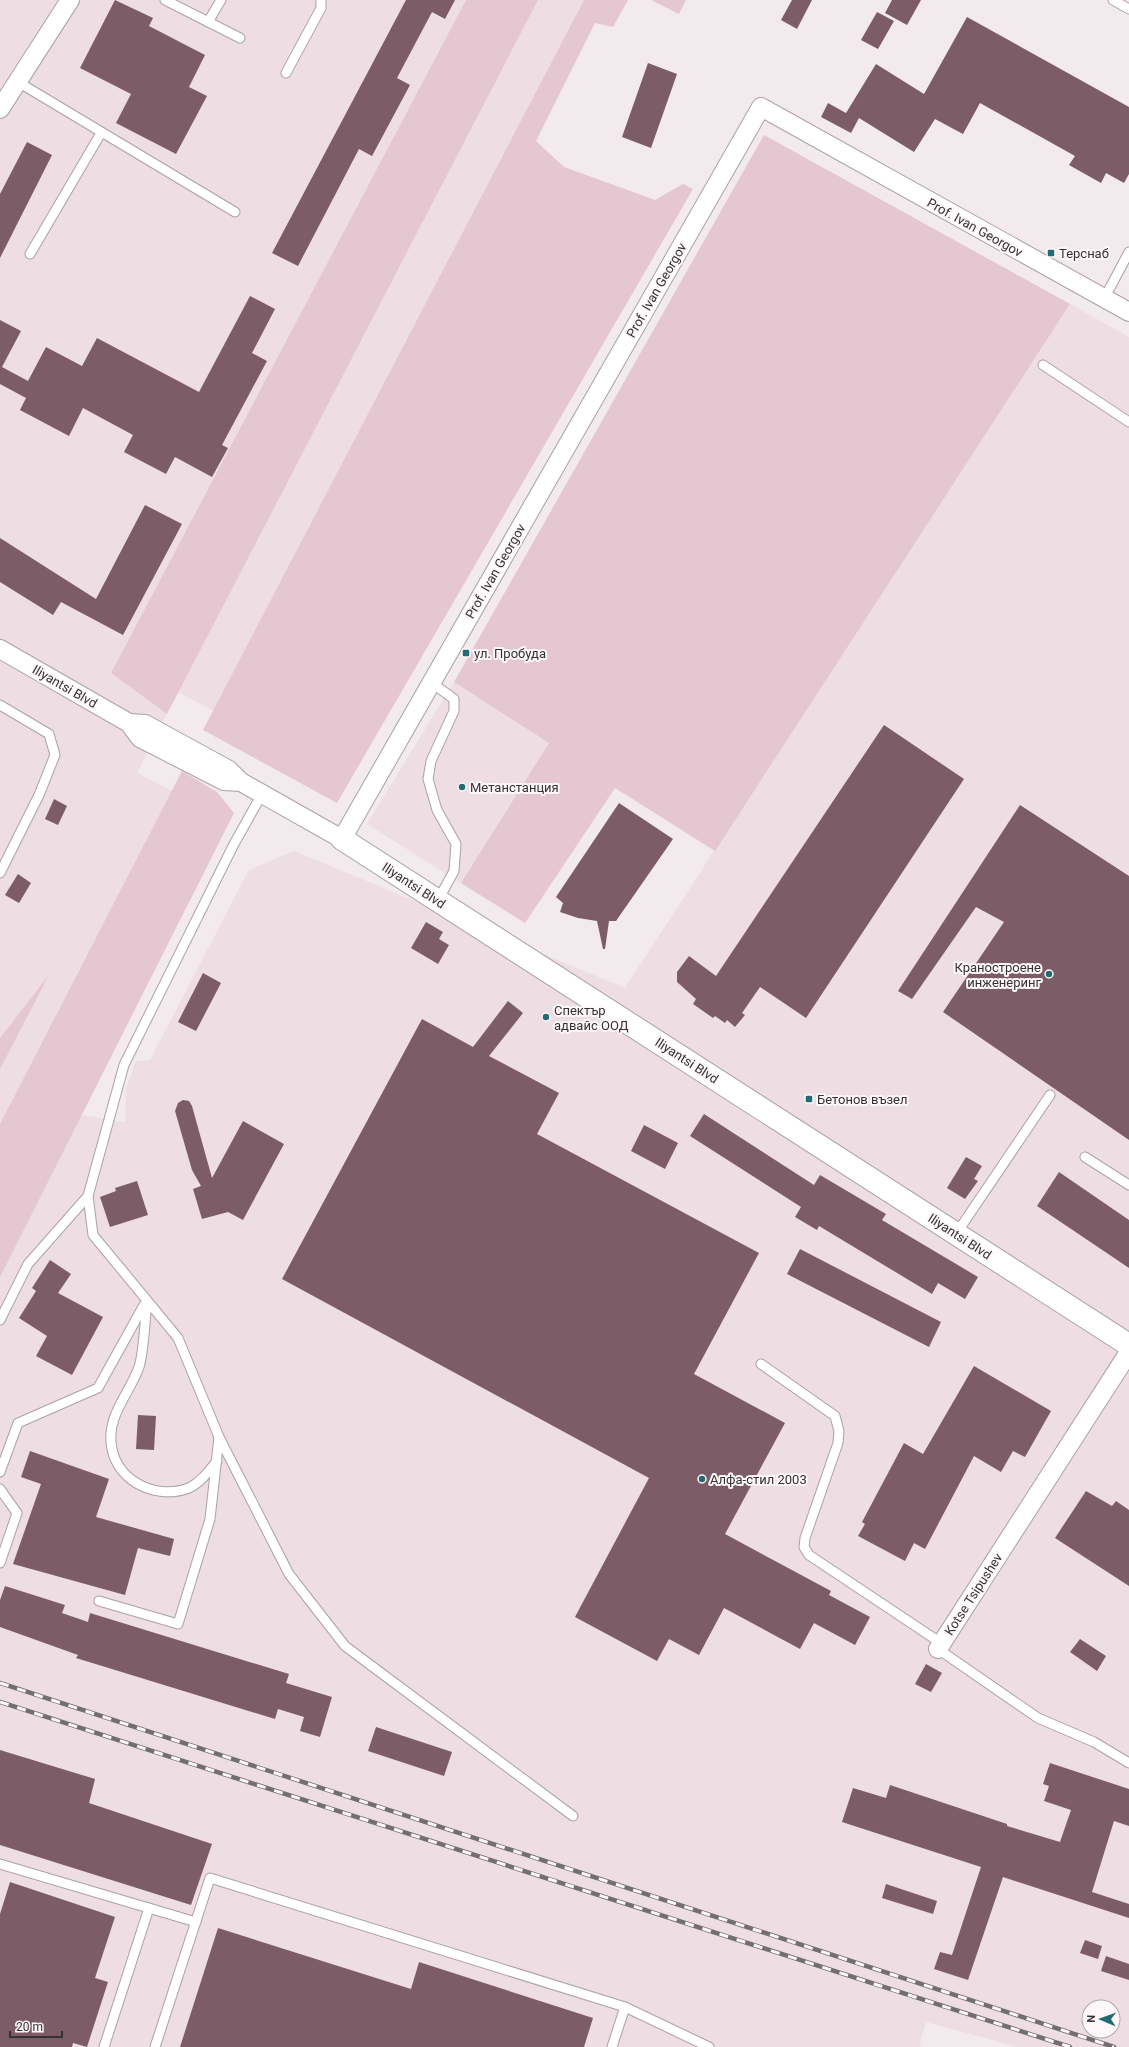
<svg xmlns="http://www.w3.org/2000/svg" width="1129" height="2047" font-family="Roboto,sans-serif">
	<rect width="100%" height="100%" fill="#f2eaec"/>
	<!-- built -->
	<g fill="#eedde2" fill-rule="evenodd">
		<polygon points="0,0 466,0 111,673 167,714 137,773 172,791 0,1124 0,1069 47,978 0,1038"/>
		<polygon points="538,0 584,0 214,711 178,692"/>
		<path d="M1070,304L1129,337V2047H1018L926,2022L919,2046L922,2047H0V1277L81,1115L125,1122L126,1089L136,1061L150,1060L249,870L294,851L625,988ZM1089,2007H1113V2031H1089Z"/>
		<polygon points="454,682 549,743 461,883 367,824"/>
	</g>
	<!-- green -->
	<g fill="#e4c7d0">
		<polygon points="466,0 538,0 167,714 111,673"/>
		<polygon points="584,0 628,0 613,27 595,23 536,141 564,167 655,200 683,184 693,189 337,803 203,730"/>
		<polygon points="651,0 686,0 679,14"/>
		<polygon points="764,135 1070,304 715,851 615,788 525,923 461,883 549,743 454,682"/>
		<polygon points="182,771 217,792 234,813 0,1277 0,1124"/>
		<polygon points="49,975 0,1069 0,1038"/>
	</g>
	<!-- building -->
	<g fill="#7c5d67">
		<polygon points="115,0 153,18 149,26 205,55 189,87 207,96 176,154 116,123 131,94 80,68"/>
		<polygon points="406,0 455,0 445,19 432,12 397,78 410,85 372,156 359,149 298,266 272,253"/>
		<polygon points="792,0 812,0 797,29 781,20"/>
		<polygon points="892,0 921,0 907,25 885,13"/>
		<polygon points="877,12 894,21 878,49 861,40"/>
		<polygon points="967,17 1129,107 1129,174 1124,183 1106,173 1101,183 1069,165 1075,156 980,103 963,134 935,119 914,152 859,118 851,133 821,117 828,103 846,113 876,64 924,94"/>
		<polygon points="648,63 677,74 651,148 622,137"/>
		<polygon points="27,142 52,155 0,258 0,194"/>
		<polygon points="250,296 275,309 252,353 267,361 222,445 228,448 212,477 175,457 166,474 124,452 133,435 83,408 69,436 20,410 26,398 0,384 0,320 21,331 2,367 28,381 46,347 82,366 97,338 199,392"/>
		<polygon points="145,505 182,524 123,635 61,602 53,615 0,582 0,538 96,599"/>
		<polygon points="884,725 964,779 806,1018 760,987 742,1013 745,1015 735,1027 727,1020 725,1023 715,1016 713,1018 693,1004 696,999 677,982 677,972 689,956 716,976"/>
		<polygon points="54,799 67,806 58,825 45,819"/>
		<polygon points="619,803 673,839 616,921 609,921 605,949 603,949 597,921 578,918 560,912 563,903 556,897"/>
		<polygon points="1020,805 1129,876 1129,1140 943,1012 1004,922 976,907 912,999 898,991"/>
		<polygon points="18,874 31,883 19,903 5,895"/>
		<polygon points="426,922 443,932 439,939 449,945 438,964 411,948"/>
		<polygon points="203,973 221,983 196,1031 178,1022"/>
		<polygon points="508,1001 523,1013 489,1056 559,1093 537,1134 759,1253 694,1374 785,1423 725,1534 831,1591 829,1595 870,1617 855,1645 814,1623 800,1649 724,1608 699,1655 669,1639 657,1661 575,1617 649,1478 282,1279 422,1019 473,1047"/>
		<polygon points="183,1100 189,1101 192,1106 212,1178 243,1121 284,1144 243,1220 228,1212 202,1219 193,1189 201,1186 192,1170 175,1111 178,1103"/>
		<polygon points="704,1114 814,1185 820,1175 886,1214 882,1220 978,1277 965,1299 938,1283 932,1294 819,1226 817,1230 795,1217 801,1207 690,1136"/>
		<polygon points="644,1125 678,1143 665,1169 631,1151"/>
		<polygon points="966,1157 982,1166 974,1179 978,1181 965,1199 947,1188"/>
		<polygon points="1059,1172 1129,1220 1129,1268 1037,1206"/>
		<polygon points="137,1181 148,1215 110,1227 100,1197 116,1191 115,1188"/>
		<polygon points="800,1249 941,1322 929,1347 787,1274"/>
		<polygon points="50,1260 71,1274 58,1293 103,1317 72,1375 36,1356 47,1336 19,1318 36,1291 32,1288"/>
		<polygon points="974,1366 1051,1411 1025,1457 1013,1451 1001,1472 974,1456 925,1549 914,1543 905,1561 858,1536 865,1524 862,1522 904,1443 923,1454"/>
		<polygon points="138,1415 156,1416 154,1450 136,1449"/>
		<polygon points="30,1451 109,1479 96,1517 174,1539 170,1556 138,1548 125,1595 13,1564 41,1484 21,1477"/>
		<polygon points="1086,1491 1112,1506 1116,1501 1129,1510 1129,1586 1055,1538"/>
		<polygon points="5,1586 65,1605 62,1613 88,1622 90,1613 289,1674 286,1683 332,1697 320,1737 300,1731 304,1717 278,1709 275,1719 76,1658 78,1655 0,1627 0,1600"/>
		<polygon points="1080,1639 1106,1656 1097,1671 1070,1652"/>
		<polygon points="926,1664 942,1673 931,1692 915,1684"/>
		<polygon points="376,1727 452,1752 444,1776 368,1751"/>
		<polygon points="0,1750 95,1779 89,1803 212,1844 191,1905 0,1845"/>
		<polygon points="1050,1763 1129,1789 1129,1826 1114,1821 1092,1892 1129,1904 1129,1918 1003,1877 968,1980 934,1969 940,1952 952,1955 981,1867 842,1822 853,1788 886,1798 890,1785 1007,1824 1007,1826 1060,1842 1071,1810 1044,1801 1049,1786 1043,1784"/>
		<polygon points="10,1882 115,1917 95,1978 108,1982 87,2047 73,2043 72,2047 0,2047 0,1914"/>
		<polygon points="886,1884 937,1901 933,1914 882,1898"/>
		<polygon points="218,1928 411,1989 419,1962 593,2018 584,2047 180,2047"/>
		<polygon points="1085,1940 1102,1946 1098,1959 1080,1953"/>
		<polygon points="1106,1956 1129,1964 1129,1980 1101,1971"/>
	</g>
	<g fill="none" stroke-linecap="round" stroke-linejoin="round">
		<!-- lane casing -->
		<g stroke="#a9a2a4" stroke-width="11">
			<g id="lane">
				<polyline points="165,0 240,38"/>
				<polyline points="1113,0 1129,9"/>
				<polyline points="208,22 221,0"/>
				<polyline points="286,73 321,8 321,0"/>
				<polyline points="18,82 235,212"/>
				<polyline points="30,254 101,133"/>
				<polyline points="1104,299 1129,252"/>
				<polyline points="1043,365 1129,422"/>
				<polyline points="432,683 454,699 454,711 431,761 428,779 437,810 456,844 454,871 438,900"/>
				<polyline points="0,705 49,734 55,755 39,795 0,873"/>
				<polyline points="262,794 234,844 124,1065 88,1196 93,1235 178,1338 219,1437 289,1574 345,1646 573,1816"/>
				<polyline points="1085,1157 1129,1185"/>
				<polyline points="956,1234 1050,1095"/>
				<path d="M147,1301C145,1318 144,1352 139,1367C129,1395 105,1417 112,1449C119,1483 158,1500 189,1488C201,1482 209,1471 217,1461"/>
				<polyline points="0,1320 28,1264 88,1196"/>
				<polyline points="761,1364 835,1416 839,1431 838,1443 805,1538 804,1547 809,1555 941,1643"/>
				<polyline points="0,1472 18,1423 98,1388 144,1305"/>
				<polyline points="0,1489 17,1513 0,1563"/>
				<polyline points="99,1601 178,1624 210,1519 219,1437"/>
				<polyline points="938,1649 1038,1718 1094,1742 1129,1763"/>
				<polyline points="0,1864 196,1922"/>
				<polyline points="104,2047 149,1908"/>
				<polyline points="155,2047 210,1878 625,2007 709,2047"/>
				<polyline points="612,2047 625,2007"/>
			</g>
		</g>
		<!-- street casing -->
		<g stroke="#a9a2a4" stroke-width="20">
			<g id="street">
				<polyline points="0,109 70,0"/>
				<polyline points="0,649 129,723 140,738 224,781 241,782"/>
				<polyline points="129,723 145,724 229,770 241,782 342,839 761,107 1129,312"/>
				<polyline points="938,1649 1129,1352"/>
			</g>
		</g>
		<!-- secondary casing -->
		<g stroke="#a9a2a4" stroke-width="24">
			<polyline id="secondary" points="342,839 1129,1345"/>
		</g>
		<!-- lane -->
		<use href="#lane" stroke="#fff" stroke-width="9"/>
		<!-- street -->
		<use href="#street" stroke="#fff" stroke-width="18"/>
		<!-- secondary -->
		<use href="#secondary" stroke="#fff" stroke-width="22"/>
		<!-- rail casing -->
		<g stroke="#736e6f" stroke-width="4.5">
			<g id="rail">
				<polyline points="0,1683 1114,2047"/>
				<polyline points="0,1702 1070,2047"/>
			</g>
		</g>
		<!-- rail -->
		<use href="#rail" stroke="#fef7f9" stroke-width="3" stroke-dasharray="9" stroke-linecap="butt"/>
	</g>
	<!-- markers -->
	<g fill="#206c72" stroke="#fef7f9" stroke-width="1.5">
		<rect x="1047" y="249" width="8" height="8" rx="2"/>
		<rect x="462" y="649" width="8" height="8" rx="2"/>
		<circle cx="462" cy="787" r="4"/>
		<circle cx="1049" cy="974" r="4"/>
		<circle cx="546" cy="1017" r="4"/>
		<rect x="805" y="1095" width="8" height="8" rx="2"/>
		<circle cx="702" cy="1479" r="4"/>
	</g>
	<g text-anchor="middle" stroke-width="4" stroke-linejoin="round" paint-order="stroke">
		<!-- street labels -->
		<g font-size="13" fill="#353233" stroke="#fef7f9">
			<text transform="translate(975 227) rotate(29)" y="5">Prof. Ivan Georgov</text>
			<text transform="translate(656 290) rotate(-60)" y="5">Prof. Ivan Georgov</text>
			<text transform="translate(495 571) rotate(-60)" y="5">Prof. Ivan Georgov</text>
			<text transform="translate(65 686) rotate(30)" y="5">Iliyantsi Blvd</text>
			<text transform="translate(414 885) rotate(33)" y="5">Iliyantsi Blvd</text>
			<text transform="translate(687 1060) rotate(33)" y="5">Iliyantsi Blvd</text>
			<text transform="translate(960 1236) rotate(33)" y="5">Iliyantsi Blvd</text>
			<text transform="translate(973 1594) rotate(-57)" y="5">Kotse Tsipushev</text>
		</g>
		<!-- poi labels -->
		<g font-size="13" fill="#353233" stroke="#fef7f9" text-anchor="start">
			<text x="1059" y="258">Терснаб</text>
			<text x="474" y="658">ул. Пробуда</text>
			<text x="470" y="792">Метанстанция</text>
			<text x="1041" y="972" text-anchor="end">Краностроене<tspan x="1041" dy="15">инженеринг</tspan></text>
			<text x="554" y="1015">Спектър<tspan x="554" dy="15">адвайс ООД</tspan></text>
			<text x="817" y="1104">Бетонов възел</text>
			<text x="710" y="1484">Алфа-стил 2003</text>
		</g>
	</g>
	<!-- north arrow -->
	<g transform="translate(1101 2019) rotate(272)"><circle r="19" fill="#fef7f9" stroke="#aea8aa"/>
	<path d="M0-3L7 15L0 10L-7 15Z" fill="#206c72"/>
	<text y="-6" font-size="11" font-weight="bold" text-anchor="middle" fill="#353233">N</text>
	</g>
	<!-- scale -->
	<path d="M10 2031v6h52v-6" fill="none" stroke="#353233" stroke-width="2"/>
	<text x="16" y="2031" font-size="12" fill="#353233" stroke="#fef7f9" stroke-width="3" paint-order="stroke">20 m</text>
</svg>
